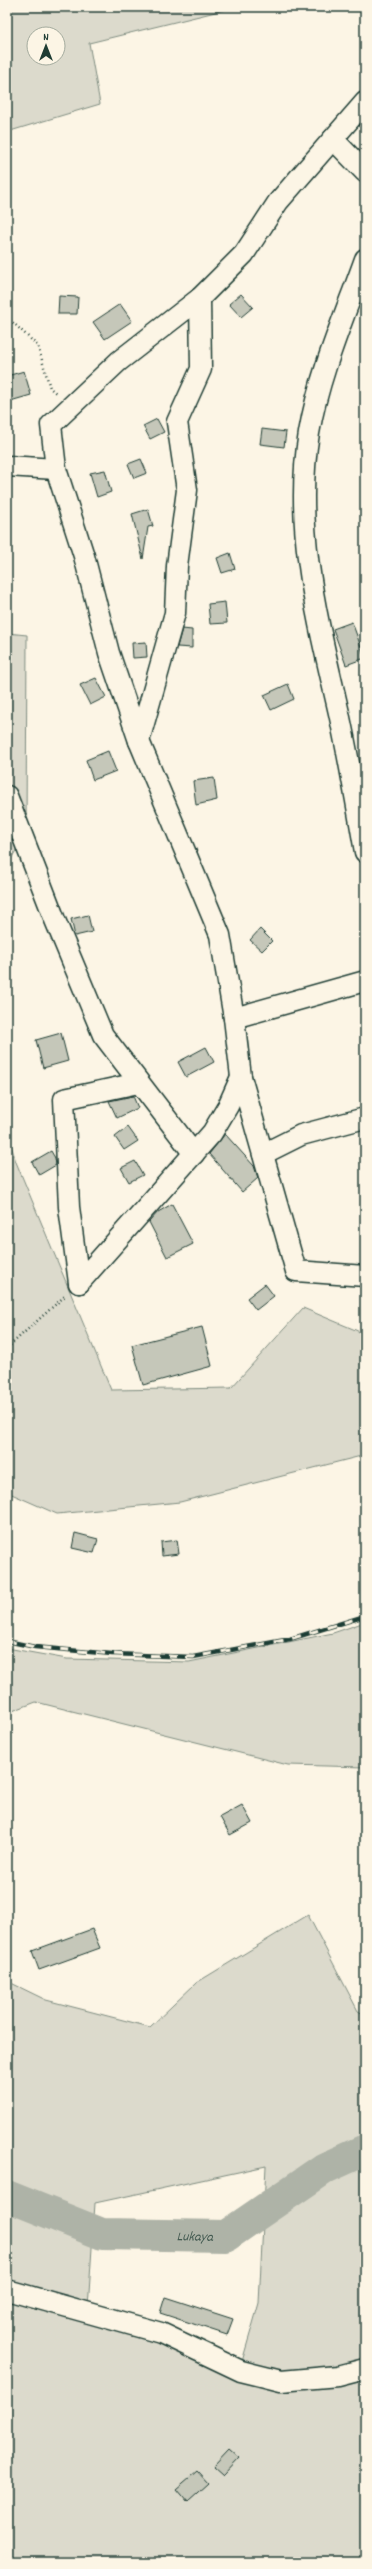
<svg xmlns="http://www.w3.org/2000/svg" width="372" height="2569" font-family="Dekko,sans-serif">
	<rect width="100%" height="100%" fill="#fcf5e5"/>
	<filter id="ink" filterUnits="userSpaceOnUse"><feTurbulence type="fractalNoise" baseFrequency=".025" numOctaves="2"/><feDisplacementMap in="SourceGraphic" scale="8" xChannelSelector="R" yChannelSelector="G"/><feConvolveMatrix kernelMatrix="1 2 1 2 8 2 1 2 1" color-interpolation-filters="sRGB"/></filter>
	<g filter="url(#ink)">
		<!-- green -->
		<g fill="#dcdacc" stroke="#7e8c80" fill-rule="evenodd">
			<path d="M7,7H236L89,43L100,104L7,132ZM34,34H58V58H34Z"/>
			<polygon points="7,633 27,635 26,833 7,866"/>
			<polygon points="7,1131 16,1162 111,1390 231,1388 303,1308 365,1334 365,1455 180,1502 57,1514 7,1492"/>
			<polygon points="365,1622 365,1767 288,1765 36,1702 7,1713 7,1648 67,1659 189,1662 333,1633"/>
			<path d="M308,1915L358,2011L365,2015V2562H7V1981L46,2000L150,2027L196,1983ZM266,2166L259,2303L241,2365L87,2323L95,2203Z"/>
		</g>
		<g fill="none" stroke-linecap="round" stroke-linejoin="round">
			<!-- river -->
			<path stroke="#aeb3a7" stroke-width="32" id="s1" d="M7,2196L102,2234L226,2236L325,2168L365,2150"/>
		</g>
		<!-- building -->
		<g fill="#c5c7b9" stroke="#1f3d34">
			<polygon points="241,294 253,307 241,317 229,304"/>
			<polygon points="59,296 78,297 77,314 58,314"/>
			<polygon points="120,304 132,321 105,339 93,322"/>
			<polygon points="24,371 31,395 7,402 7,376"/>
			<polygon points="157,419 164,432 150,439 143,426"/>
			<polygon points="262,429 286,432 284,447 260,444"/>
			<polygon points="141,459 147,473 134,478 128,464"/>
			<polygon points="105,470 111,492 97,497 90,473"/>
			<polygon points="148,509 153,526 148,527 143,559 132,514"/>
			<polygon points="230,553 235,569 222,573 217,558"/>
			<polygon points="225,602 227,623 210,624 208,604"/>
			<polygon points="352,622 365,658 346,665 333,629"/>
			<polygon points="182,629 192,630 192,648 177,647"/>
			<polygon points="146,642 147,657 133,658 132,643"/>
			<polygon points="96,678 106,697 90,705 80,685"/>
			<polygon points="288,684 294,699 271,710 264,695"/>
			<polygon points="108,751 116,771 93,780 86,760"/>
			<polygon points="214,778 217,800 196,805 193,781"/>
			<polygon points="88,915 92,932 75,936 71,919"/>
			<polygon points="260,929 272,941 262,951 250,940"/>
			<polygon points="61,1033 68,1061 43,1068 36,1040"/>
			<polygon points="206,1047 214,1062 186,1077 178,1062"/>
			<polygon points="133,1096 138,1108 117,1118 109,1101"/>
			<polygon points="128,1127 138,1141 124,1150 115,1137"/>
			<polygon points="225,1134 254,1166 258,1178 242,1192 209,1154"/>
			<polygon points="51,1151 55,1158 56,1165 39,1175 32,1162"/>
			<polygon points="135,1161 143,1175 129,1182 121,1168"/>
			<polygon points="172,1204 193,1244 167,1257 149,1222 158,1212"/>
			<polygon points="265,1284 274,1296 256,1310 247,1298"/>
			<polygon points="202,1327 212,1366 143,1385 132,1345"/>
			<polygon points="75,1533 98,1539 94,1553 72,1548"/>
			<polygon points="177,1540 179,1554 162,1556 161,1542"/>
			<polygon points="242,1805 252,1823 230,1835 220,1817"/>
			<polygon points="92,1929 100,1948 39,1970 32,1951"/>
			<polygon points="165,2297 233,2319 227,2335 160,2313"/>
			<polygon points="229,2449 239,2458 223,2475 213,2466"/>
			<polygon points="197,2471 209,2484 188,2503 176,2489"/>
		</g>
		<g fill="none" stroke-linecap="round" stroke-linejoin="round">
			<!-- minor casing -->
			<g stroke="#1f3d34" stroke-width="23">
				<g id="minor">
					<polyline points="333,139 365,172"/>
					<path d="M365,259C345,315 319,374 309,433C293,528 318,621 339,713C349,759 357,806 365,852"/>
					<polyline points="7,466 56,469"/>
					<polyline points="139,741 175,613 177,566 187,490 177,422 201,369 200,298"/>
					<polyline points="7,796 55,920 103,1035 194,1154"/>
					<polyline points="234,1018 365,981"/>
					<polyline points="241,1077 296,1271 365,1276"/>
					<polyline points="263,1154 301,1135 365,1118"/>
					<polyline points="79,1283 212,1133 228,1106 241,1077 234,1018 220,935 139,741 109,653 84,556 56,469 51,425 119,361 200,298 244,254 278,202 365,102"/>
					<polyline points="79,1283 69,1207 64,1099 138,1083"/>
					<polyline points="7,2290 161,2333 241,2371 281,2381 338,2376 365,2369"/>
				</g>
			</g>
			<!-- path -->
			<g stroke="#1f3d34" stroke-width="2.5" stroke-dasharray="1 3" stroke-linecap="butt">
				<polyline points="7,317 38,346 50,388 57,394"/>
				<polyline points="7,1348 66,1295"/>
			</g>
			<!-- minor -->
			<use href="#minor" stroke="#fcf5e5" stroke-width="20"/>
			<!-- rail casing -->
			<g stroke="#1f3d34" stroke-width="4.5">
				<polyline id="rail" points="7,1641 35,1647 112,1654 193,1657 290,1639 365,1616"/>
			</g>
			<!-- rail -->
			<use href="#rail" stroke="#fcf5e5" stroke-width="3" stroke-dasharray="9" stroke-linecap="butt"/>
		</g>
	</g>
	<g text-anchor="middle" stroke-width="3" stroke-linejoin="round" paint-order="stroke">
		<!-- water labels -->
		<g font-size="14" font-style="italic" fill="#435a51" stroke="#fcf5e5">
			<text dy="5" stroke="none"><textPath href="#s1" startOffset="195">Lukaya</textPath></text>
		</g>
	</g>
	<!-- margin -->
	<rect width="372" height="2569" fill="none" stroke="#fcf5e5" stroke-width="24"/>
	<rect x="12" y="12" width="348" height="2545" fill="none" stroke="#1f3d34" stroke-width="1.5" filter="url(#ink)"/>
	<!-- north arrow -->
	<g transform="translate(46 46)"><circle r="19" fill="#fcf5e5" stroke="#a4ab9e"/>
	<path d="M0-3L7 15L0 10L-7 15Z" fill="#1f3d34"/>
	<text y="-6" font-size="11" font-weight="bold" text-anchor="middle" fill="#1f3d34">N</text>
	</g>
</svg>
